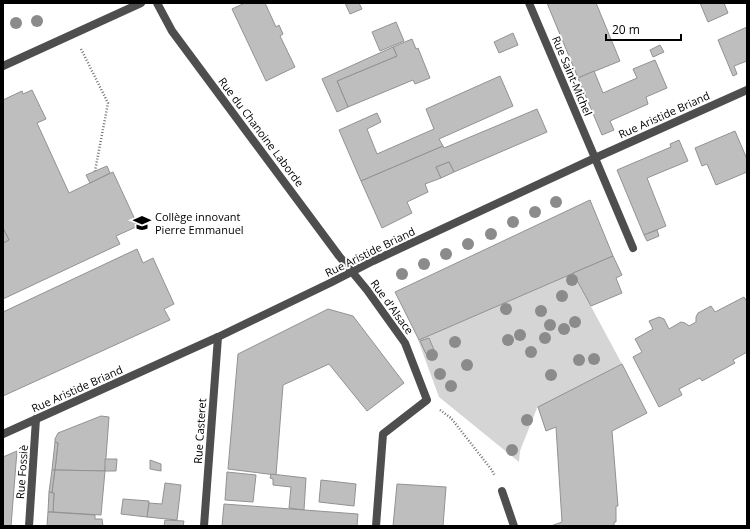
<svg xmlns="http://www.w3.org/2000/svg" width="750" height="529" font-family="'Open Sans',sans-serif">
	<rect width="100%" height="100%" fill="#fff"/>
	<!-- green -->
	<polygon fill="#d5d5d5" points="573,273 622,364 537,408 520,451 519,462 439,397 418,340"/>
	<!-- building -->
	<g fill="#bebebe" stroke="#929292">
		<polygon points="245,3 265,3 276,27 279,25 283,34 280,36 295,67 266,81 232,9"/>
		<polygon points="345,3 359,3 362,9 350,14"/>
		<polygon points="547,3 596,3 620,61 578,78"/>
		<polygon points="700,3 724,3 728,13 708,22"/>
		<polygon points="396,22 404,41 380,51 372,32"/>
		<polygon points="747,27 747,61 734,66 737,74 733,76 718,40"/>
		<polygon points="513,33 518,45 499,53 494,42"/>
		<polygon points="412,39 416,49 418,48 430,78 415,84 413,80 348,107 337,81 397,56 393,47"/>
		<polygon points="660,45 664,52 653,57 650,50"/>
		<polygon points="393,47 397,56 337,81 348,107 337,112 322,79"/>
		<polygon points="655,60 667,88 646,97 648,104 610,121 614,130 602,135 578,78 594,71 603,93 637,78 633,69"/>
		<polygon points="500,76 513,106 439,139 443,146 361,181 339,130 377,113 381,122 367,129 377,154 434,129 426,109"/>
		<polygon points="32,90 46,119 37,123 69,193 113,172 138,226 116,236 120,244 3,299 3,243 9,240 3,228 3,100 22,91 23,94"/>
		<polygon points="537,109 547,132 454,172 449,162 436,167 441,178 425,184 428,192 407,202 412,213 382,228 361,181 443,146 444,148"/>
		<polygon points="735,131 747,159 747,172 716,185 707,164 702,166 695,148"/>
		<polygon points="679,140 688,161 647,178 666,226 644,235 617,170 671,147 670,144"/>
		<polygon points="449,162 454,172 441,178 436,167"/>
		<polygon points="107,166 110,173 90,183 86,175"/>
		<polygon points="590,200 613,256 419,340 395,292"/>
		<polygon points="3,228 9,240 3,243"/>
		<polygon points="657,230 659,236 647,241 644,235"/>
		<polygon points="137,249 143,263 153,258 174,304 164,309 170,320 3,396 3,312"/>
		<polygon points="613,256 622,275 616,278 622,293 591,306 573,273"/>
		<polygon points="744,297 747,302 747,352 733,360 735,363 702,381 700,378 679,389 682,395 659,407 633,357 642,352 635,339 653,329 649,321 659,317 664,319 669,329 681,322 685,323 689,326 696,322 696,317 698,313 711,306 715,312"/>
		<polygon points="328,309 353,316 404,383 367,411 329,364 283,385 276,475 228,469 238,354"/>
		<polygon points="429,338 434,350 426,354 420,341"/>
		<polygon points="622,364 647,413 612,431 618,506 616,506 616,522 614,522 614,526 551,526 562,522 556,427 546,431 538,407"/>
		<polygon points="101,416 109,417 105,471 55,470 58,443 55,442 55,439 58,433"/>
		<polygon points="55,442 58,443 55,470 52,470"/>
		<polygon points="17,451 11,526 3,526 3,457"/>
		<polygon points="105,459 117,459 116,471 105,471"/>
		<polygon points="150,460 161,464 161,471 150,469"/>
		<polygon points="52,470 55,470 52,493 49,492"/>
		<polygon points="55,470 105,471 101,515 53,512 54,493 52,493"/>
		<polygon points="227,472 256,475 253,502 225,500"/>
		<polygon points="271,474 306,478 304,510 289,508 291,487 273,485 273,479 270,478"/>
		<polygon points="321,480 356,484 354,506 319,502"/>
		<polygon points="165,483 181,485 177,520 147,517 149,503 162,504"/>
		<polygon points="397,484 446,487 443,526 393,526"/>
		<polygon points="49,492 54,493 53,512 48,512"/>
		<polygon points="123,499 149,501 147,517 121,514"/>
		<polygon points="224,504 358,514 357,526 222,526"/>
		<polygon points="48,512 95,515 95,519 102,519 103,526 47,526"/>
		<polygon points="165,520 184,521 183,526 164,526"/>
	</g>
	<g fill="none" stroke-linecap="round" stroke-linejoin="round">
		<!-- path -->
		<g stroke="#707070" stroke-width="2.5" stroke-dasharray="1 2" stroke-linecap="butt">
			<polyline points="81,49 108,103 95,171"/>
			<polyline points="440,410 451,418 491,469 495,476"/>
		</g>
		<!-- lane -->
		<polyline stroke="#4e4e4e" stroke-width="8" points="595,158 633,248"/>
		<!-- street -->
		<g stroke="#4e4e4e" stroke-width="8">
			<polyline points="157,3 172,31 339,256 367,290 405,343 427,400 383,434 376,526"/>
			<polyline points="529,3 595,158"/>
			<polyline points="3,66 141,3"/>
			<polyline points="3,434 218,337 330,283 373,261 595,158 747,90"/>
			<polyline points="502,491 514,526"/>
			<polyline points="29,526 36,419"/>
			<polyline points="204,526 218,337"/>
		</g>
	</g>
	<!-- trees -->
	<g fill="#8b8b8b">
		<circle cx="37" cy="21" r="6"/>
		<circle cx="16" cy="23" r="6"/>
		<circle cx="556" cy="202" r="6"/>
		<circle cx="535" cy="212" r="6"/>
		<circle cx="513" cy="222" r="6"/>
		<circle cx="491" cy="234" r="6"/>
		<circle cx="468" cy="244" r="6"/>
		<circle cx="446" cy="254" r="6"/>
		<circle cx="424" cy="264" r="6"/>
		<circle cx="402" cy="274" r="6"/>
		<circle cx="572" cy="280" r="6"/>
		<circle cx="562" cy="296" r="6"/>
		<circle cx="506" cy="309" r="6"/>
		<circle cx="541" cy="311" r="6"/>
		<circle cx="575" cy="322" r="6"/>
		<circle cx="550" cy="325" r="6"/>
		<circle cx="564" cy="329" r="6"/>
		<circle cx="520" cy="335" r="6"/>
		<circle cx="545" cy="338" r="6"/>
		<circle cx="508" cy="340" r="6"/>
		<circle cx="455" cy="342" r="6"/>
		<circle cx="531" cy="352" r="6"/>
		<circle cx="432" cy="355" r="6"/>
		<circle cx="594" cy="359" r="6"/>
		<circle cx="579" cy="360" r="6"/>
		<circle cx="467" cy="365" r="6"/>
		<circle cx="440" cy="374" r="6"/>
		<circle cx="551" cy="375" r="6"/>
		<circle cx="451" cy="386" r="6"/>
		<circle cx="527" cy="420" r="6"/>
		<circle cx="512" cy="450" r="6"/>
	</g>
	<!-- icons -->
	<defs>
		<g id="school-bare" transform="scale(1.38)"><path d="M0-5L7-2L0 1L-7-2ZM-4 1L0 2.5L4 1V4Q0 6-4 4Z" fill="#000" stroke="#fff" stroke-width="2.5" paint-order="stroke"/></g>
	</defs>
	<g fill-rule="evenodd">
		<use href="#school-bare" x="142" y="223"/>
	</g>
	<g text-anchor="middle" stroke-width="4" stroke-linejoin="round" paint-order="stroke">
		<!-- street labels -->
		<g font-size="11" fill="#000" stroke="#fff">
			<text transform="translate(572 76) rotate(67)" y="4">Rue Saint-Michel</text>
			<text transform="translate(664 115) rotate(-24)" y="4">Rue Aristide Briand</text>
			<text transform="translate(261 132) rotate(53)" y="4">Rue du Chanoine Laborde</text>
			<text transform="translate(370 252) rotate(-26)" y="4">Rue Aristide Briand</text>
			<text transform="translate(392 307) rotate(54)" y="4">Rue d'Alsace</text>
			<text transform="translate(77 389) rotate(-24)" y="4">Rue Aristide Briand</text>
			<text transform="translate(200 431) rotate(-86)" y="4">Rue Casteret</text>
			<text transform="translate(22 472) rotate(-86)" y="4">Rue Fossiè</text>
		</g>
		<!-- poi labels -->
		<g font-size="11" fill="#000" stroke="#fff" text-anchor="start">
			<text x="155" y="221">Collège innovant<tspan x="155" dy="13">Pierre Emmanuel</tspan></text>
		</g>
	</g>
	<!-- border -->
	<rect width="750" height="529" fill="none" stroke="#000000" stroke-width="8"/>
	<!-- scale -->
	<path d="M606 34v6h75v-6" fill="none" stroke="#000000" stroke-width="2"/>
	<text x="612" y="34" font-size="12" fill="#000000" stroke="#ffffff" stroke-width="3" paint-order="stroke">20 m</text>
</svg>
